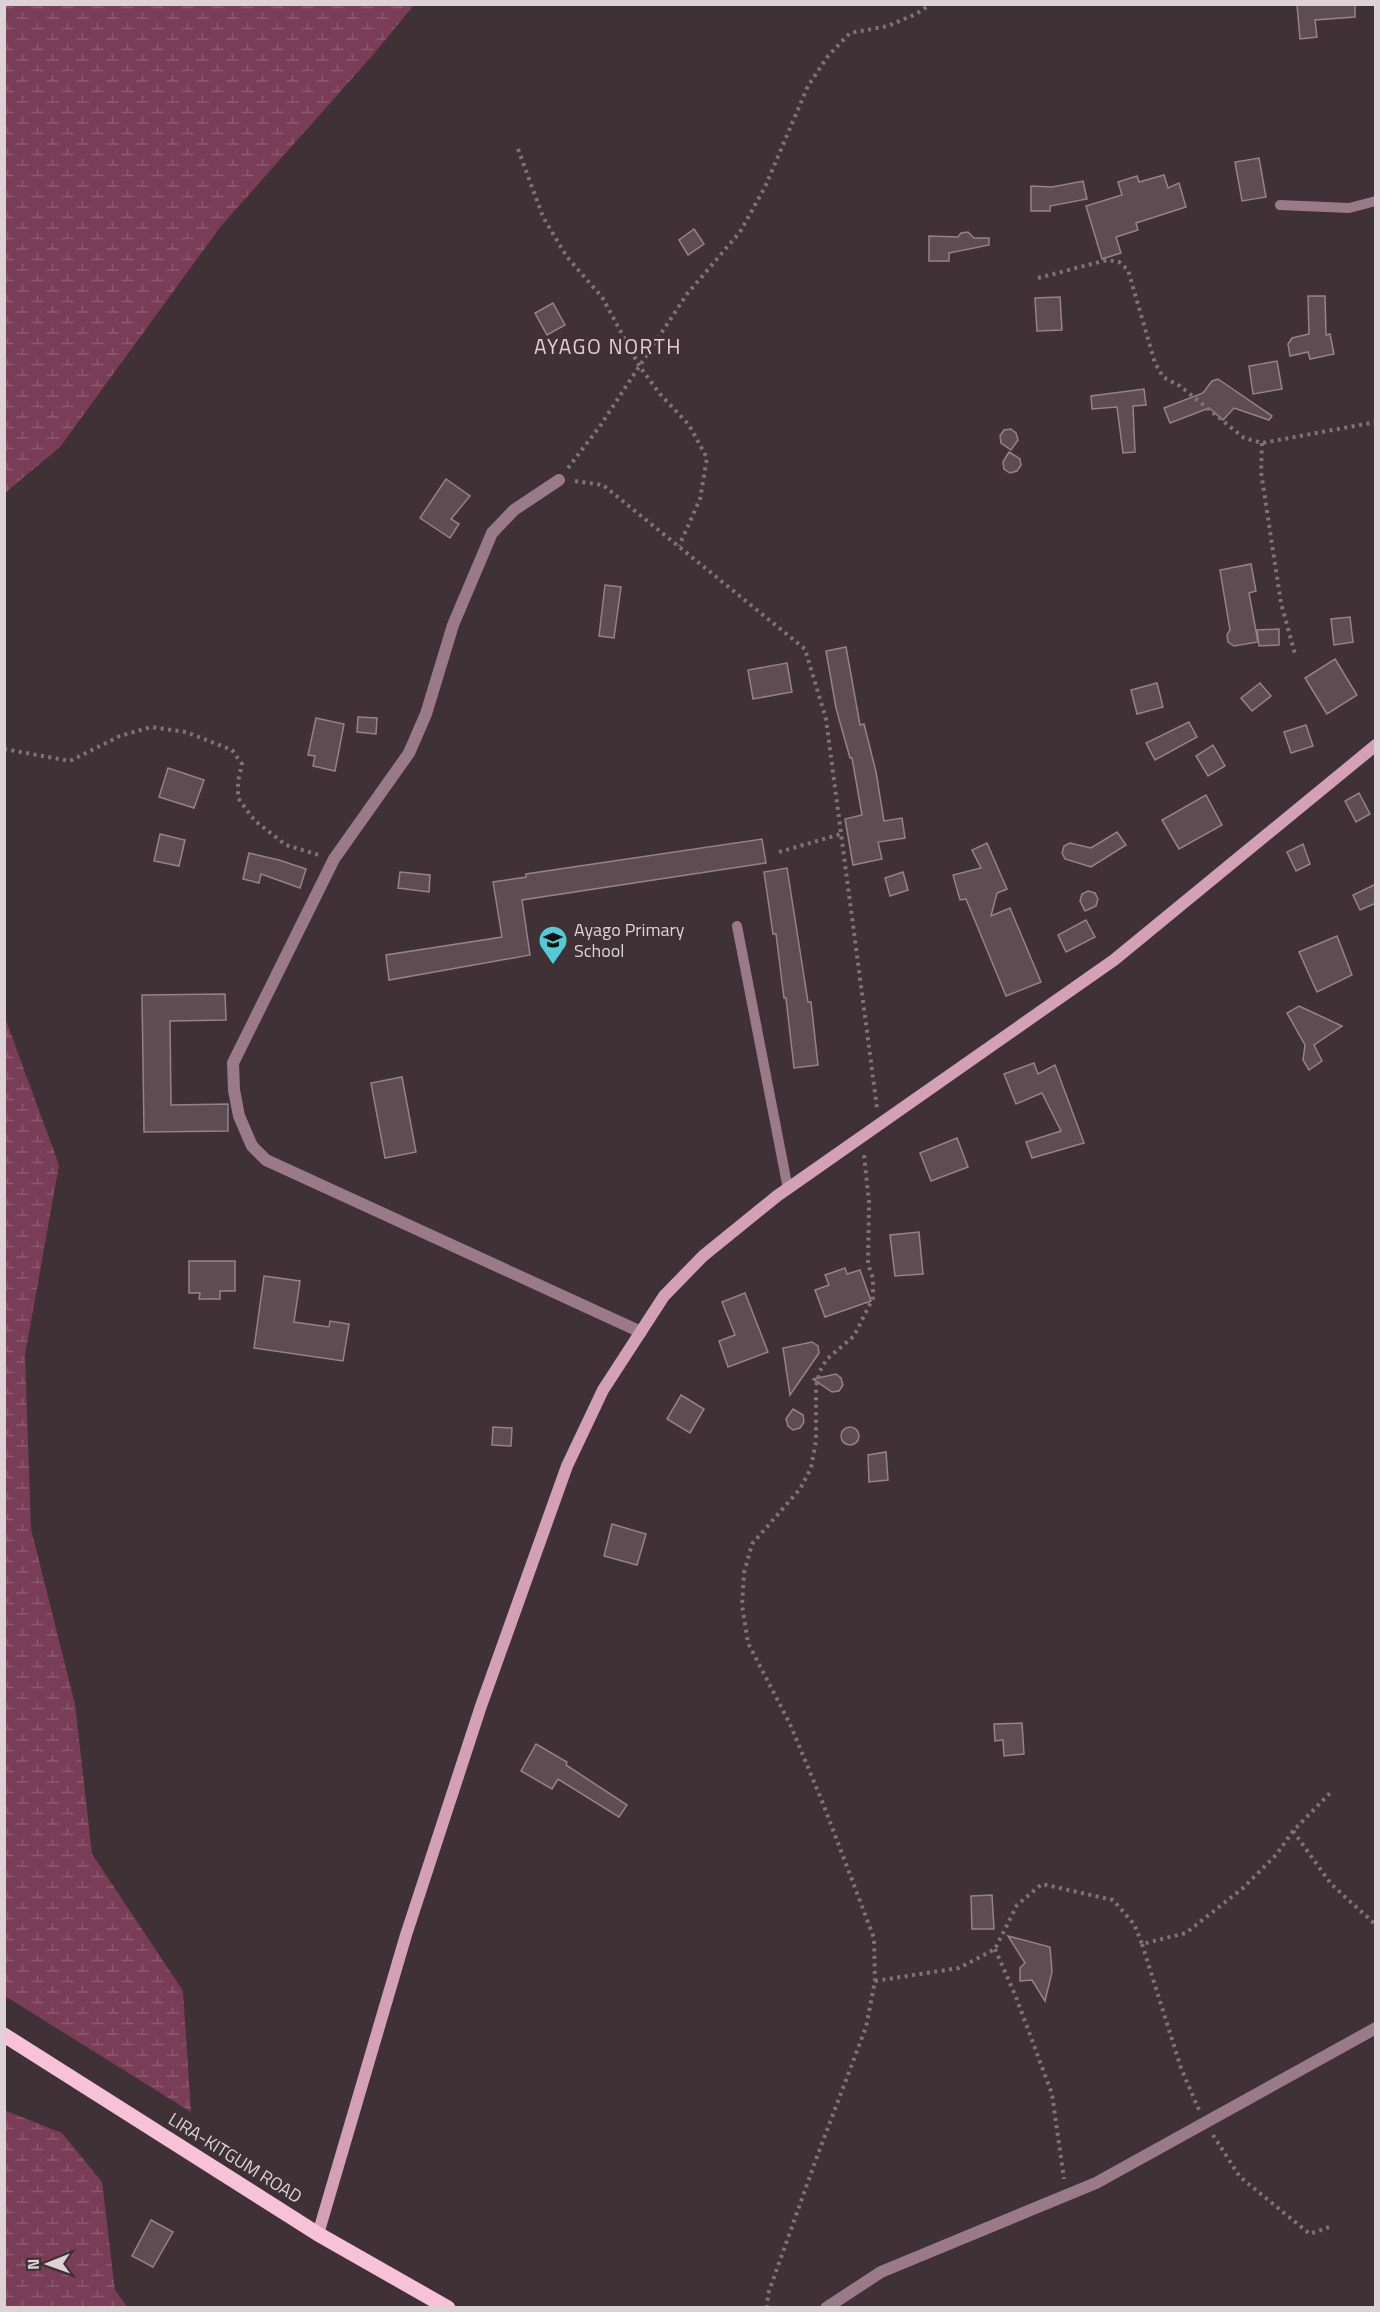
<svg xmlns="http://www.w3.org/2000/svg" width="1380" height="2312" font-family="'Titillium Web',sans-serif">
	<defs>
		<pattern id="wetland-marsh" width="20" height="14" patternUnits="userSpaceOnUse" patternTransform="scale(1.5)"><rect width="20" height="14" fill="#7a3d57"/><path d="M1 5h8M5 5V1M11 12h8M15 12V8" fill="none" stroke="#8c586e"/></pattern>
	</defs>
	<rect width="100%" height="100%" fill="#3f3136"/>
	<!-- wetland -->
	<g fill="url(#wetland-marsh)">
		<polygon points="5,4 414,5 372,56 221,226 60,447 5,493"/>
		<polygon points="4,1015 59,1165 25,1355 31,1529 75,1704 92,1854 183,1991 191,2112 5,1996"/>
		<polygon points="4,2110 62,2133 102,2182 115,2290 127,2307 5,2307"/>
	</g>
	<!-- building -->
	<g fill="#5d4d53" stroke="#948289" stroke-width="1.5">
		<polygon points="1297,4 1355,4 1355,17 1315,20 1317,37 1300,39"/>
		<polygon points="1259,158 1266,197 1242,201 1235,162"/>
		<polygon points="1164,175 1168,188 1179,183 1186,207 1136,223 1138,230 1116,237 1121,253 1102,259 1086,206 1122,195 1118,182 1137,176 1139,182"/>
		<polygon points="1083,181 1087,199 1050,206 1050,211 1031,211 1031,186 1052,187"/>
		<polygon points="694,229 704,244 688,255 679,240"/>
		<polygon points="968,232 974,238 989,238 989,245 949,253 949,261 929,261 929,236 958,237 961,233"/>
		<polygon points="1308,296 1325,296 1326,335 1330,334 1334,354 1310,359 1308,352 1290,356 1288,344 1292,338 1309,334"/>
		<polygon points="1060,297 1062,330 1037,331 1035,298"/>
		<polygon points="553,303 565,325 547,335 535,313"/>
		<polygon points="1277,361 1282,389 1253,394 1249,366"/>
		<polygon points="1218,379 1272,416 1269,420 1234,408 1223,420 1209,408 1170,423 1164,408 1203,393 1212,381"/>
		<polygon points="1144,389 1146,405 1133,406 1135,452 1123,453 1117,407 1092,409 1091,396"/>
		<polygon points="1011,429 1016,433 1018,440 1011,450 1001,443 1000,436 1004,430"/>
		<polygon points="1009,452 1020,459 1021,465 1017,471 1010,473 1004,469 1003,462"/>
		<polygon points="446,479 470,496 451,519 459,524 450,538 420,518"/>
		<polygon points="1251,564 1256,591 1249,593 1258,642 1234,646 1228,642 1227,635 1230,630 1220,570"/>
		<polygon points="605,585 621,587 614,638 599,636"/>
		<polygon points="1350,617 1353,642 1334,645 1331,619"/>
		<polygon points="1279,629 1279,645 1259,646 1257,630"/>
		<polygon points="846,647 860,725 864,724 876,772 884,821 902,818 905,838 878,842 882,859 853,865 845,819 862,815 852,758 850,758 836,708 826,651"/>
		<polygon points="1335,659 1357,695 1327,714 1305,678"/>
		<polygon points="787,663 792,692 753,699 748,670"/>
		<polygon points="1157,683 1163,707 1137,714 1131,690"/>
		<polygon points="1260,683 1271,696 1252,711 1241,698"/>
		<polygon points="358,717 377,718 376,734 357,732"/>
		<polygon points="316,718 344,724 335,771 313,766 315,756 308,755"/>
		<polygon points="1189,722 1197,737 1155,760 1146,743"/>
		<polygon points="1306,725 1313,746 1291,753 1284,732"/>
		<polygon points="1213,745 1225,766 1208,776 1196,756"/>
		<polygon points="168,768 204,780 194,808 159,797"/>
		<polygon points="1359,793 1370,814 1356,822 1345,801"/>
		<polygon points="1206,795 1222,825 1179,849 1162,820"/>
		<polygon points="1117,832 1126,845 1091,867 1065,859 1062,853 1064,846 1070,843 1091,848"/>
		<polygon points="160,834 185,840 179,866 154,861"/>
		<polygon points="762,839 766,863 522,900 530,955 389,980 386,955 502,937 493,882 526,877 526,874"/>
		<polygon points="987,843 1007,889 997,893 991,916 1010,908 1041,982 1006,996 966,899 960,900 953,875 981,868 972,850"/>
		<polygon points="1303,844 1310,864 1296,871 1287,852"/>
		<polygon points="249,853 279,860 306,869 300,888 261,874 259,883 243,879"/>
		<polygon points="787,868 808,1002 811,1002 818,1065 794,1068 786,998 784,998 776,934 773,934 764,872"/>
		<polygon points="400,872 430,875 429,892 398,888"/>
		<polygon points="903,872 908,890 890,896 885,878"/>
		<polygon points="1376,884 1376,903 1360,910 1353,895"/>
		<polygon points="1088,891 1095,893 1098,899 1096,906 1085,911 1080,901 1082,894"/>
		<polygon points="1086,920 1095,937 1066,952 1058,935"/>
		<polygon points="1337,936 1352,975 1317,992 1299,952"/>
		<polygon points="225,994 226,1020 170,1021 171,1105 228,1104 228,1131 144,1132 142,995"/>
		<polygon points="1299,1006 1342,1026 1314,1045 1322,1061 1309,1070 1303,1060 1305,1045 1287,1013"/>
		<polygon points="1034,1063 1038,1074 1055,1065 1084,1143 1032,1158 1026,1142 1061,1131 1042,1093 1016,1104 1004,1074"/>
		<polygon points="402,1077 416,1152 385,1158 371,1083"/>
		<polygon points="957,1138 968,1167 931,1181 920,1153"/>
		<polygon points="919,1232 923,1274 895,1276 890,1235"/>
		<polygon points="189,1261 235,1261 235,1291 220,1291 220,1299 199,1299 200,1293 189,1293"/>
		<polygon points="845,1268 847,1274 860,1270 871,1301 825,1317 815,1290 829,1285 825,1275"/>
		<polygon points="264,1276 300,1281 294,1322 329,1327 330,1321 349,1324 343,1361 254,1348"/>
		<polygon points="745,1293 768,1352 728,1367 719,1341 735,1335 722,1302"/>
		<polygon points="812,1342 818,1346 819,1353 790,1395 783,1348"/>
		<polygon points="836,1374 841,1378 843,1385 839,1391 832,1392 813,1379"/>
		<polygon points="681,1395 704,1409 690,1433 667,1419"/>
		<polygon points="793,1409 803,1415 804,1422 800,1428 793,1430 788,1426 786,1419"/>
		<polygon points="493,1427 512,1428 511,1446 492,1445"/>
		<circle cx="850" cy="1436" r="9"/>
		<polygon points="886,1452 888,1480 869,1482 868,1455"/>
		<polygon points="612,1524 646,1534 637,1565 604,1556"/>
		<polygon points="1022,1723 1024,1754 1004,1756 1003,1740 995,1741 994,1724"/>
		<polygon points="536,1744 567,1762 566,1765 627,1805 619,1817 558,1779 552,1789 521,1771"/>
		<polygon points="992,1895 994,1929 972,1929 971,1896"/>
		<polygon points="1008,1936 1050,1947 1052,1972 1045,2001 1032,1980 1020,1981 1020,1968 1025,1963"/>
		<polygon points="151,2220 173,2232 153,2267 132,2256"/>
	</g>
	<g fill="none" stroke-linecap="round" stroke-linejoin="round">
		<!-- path -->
		<g stroke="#807378" stroke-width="4" stroke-dasharray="3 4.5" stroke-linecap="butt">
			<polyline points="518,149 543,217 567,257 602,297 640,367 660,394 689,425 707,458 700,499 679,546"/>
			<polyline points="1038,278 1107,260 1119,262 1128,270 1155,363 1163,377 1180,386 1244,438 1262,443 1376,422"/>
			<polyline points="1262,443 1261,472 1281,603 1295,654"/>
			<polyline points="568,468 600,426 687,294 740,232 765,187 808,86 828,56 850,33 888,26 916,14 931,4"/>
			<polyline points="575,481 603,485 805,649 826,719 877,1108"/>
			<polyline points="4,749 70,761 120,736 151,727 186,732 232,750 242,764 238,781 238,798 255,821 286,845 319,855"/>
			<polyline points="779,852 841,834"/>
			<polyline points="1293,1831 1331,1884 1376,1925"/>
			<polyline points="1142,1944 1181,2068 1199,2110"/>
			<polyline points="995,1949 1016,1997 1052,2094 1064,2179"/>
			<polyline points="875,1981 959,1968 995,1949 1017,1905 1042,1884 1113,1900 1134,1924 1142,1944 1186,1933 1243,1888 1276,1855 1293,1831 1332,1791"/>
			<polyline points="1213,2135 1240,2177 1310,2234 1329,2227"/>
			<polyline points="767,2308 768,2294 815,2162 866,2027 875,1981 874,1938 824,1806 790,1724 748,1643 742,1605 744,1573 752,1544 800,1489 811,1468 816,1441 816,1386 820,1371 827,1359 854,1336 873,1298 873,1278 868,1264 869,1202 864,1155"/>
		</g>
		<!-- lane -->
		<g stroke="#9a7a86" stroke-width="10">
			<polyline points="1280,205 1349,208 1376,201"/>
			<polyline points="737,926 788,1189"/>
		</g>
		<!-- street -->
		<g stroke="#9a7a86" stroke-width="12">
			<polyline points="559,480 514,510 492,533 453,625 426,714 409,753 334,859 233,1063 234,1090 239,1116 252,1146 266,1160 641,1332"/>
			<polyline points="826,2308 881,2272 1096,2183 1376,2028"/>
		</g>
		<!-- secondary -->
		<polyline stroke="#d3a0b4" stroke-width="12" points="318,2234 406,1935 481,1706 567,1466 603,1390 664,1296 703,1256 777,1196 1114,960 1376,745"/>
		<!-- primary -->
		<polyline stroke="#f7c2d6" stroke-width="15" points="4,2035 318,2234 448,2308"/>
	</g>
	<!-- icons -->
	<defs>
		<g id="school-pin" transform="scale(1.5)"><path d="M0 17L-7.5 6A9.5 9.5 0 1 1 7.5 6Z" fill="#52cbd7" stroke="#3f3136"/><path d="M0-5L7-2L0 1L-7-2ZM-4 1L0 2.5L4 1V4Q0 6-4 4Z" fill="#111"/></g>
	</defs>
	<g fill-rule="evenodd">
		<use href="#school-pin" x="553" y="940"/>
	</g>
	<g text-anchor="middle" stroke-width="6" stroke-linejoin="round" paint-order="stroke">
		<!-- poi labels -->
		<g font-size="18" fill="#ddd3d7" stroke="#3f3136" text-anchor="start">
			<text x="574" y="936">Ayago Primary<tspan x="574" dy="21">School</tspan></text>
		</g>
		<!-- street labels -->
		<g font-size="18" fill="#ddd3d7" stroke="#3f3136">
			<text transform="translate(235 2158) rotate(32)" y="6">LIRA-KITGUM ROAD</text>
		</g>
		<!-- quarter labels -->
		<g font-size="21" letter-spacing="1.5" fill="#e1ced4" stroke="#3f3136">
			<text x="608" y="354">AYAGO NORTH</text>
		</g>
	</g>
	<!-- border -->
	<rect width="1380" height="2312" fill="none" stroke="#ddd3d7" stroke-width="12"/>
	<!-- north arrow -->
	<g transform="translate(48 2264) rotate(269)" stroke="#3f3136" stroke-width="4.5" paint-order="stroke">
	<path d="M0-4.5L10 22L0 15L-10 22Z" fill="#ddd3d7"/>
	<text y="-9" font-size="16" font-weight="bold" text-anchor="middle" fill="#ddd3d7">N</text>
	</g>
</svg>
